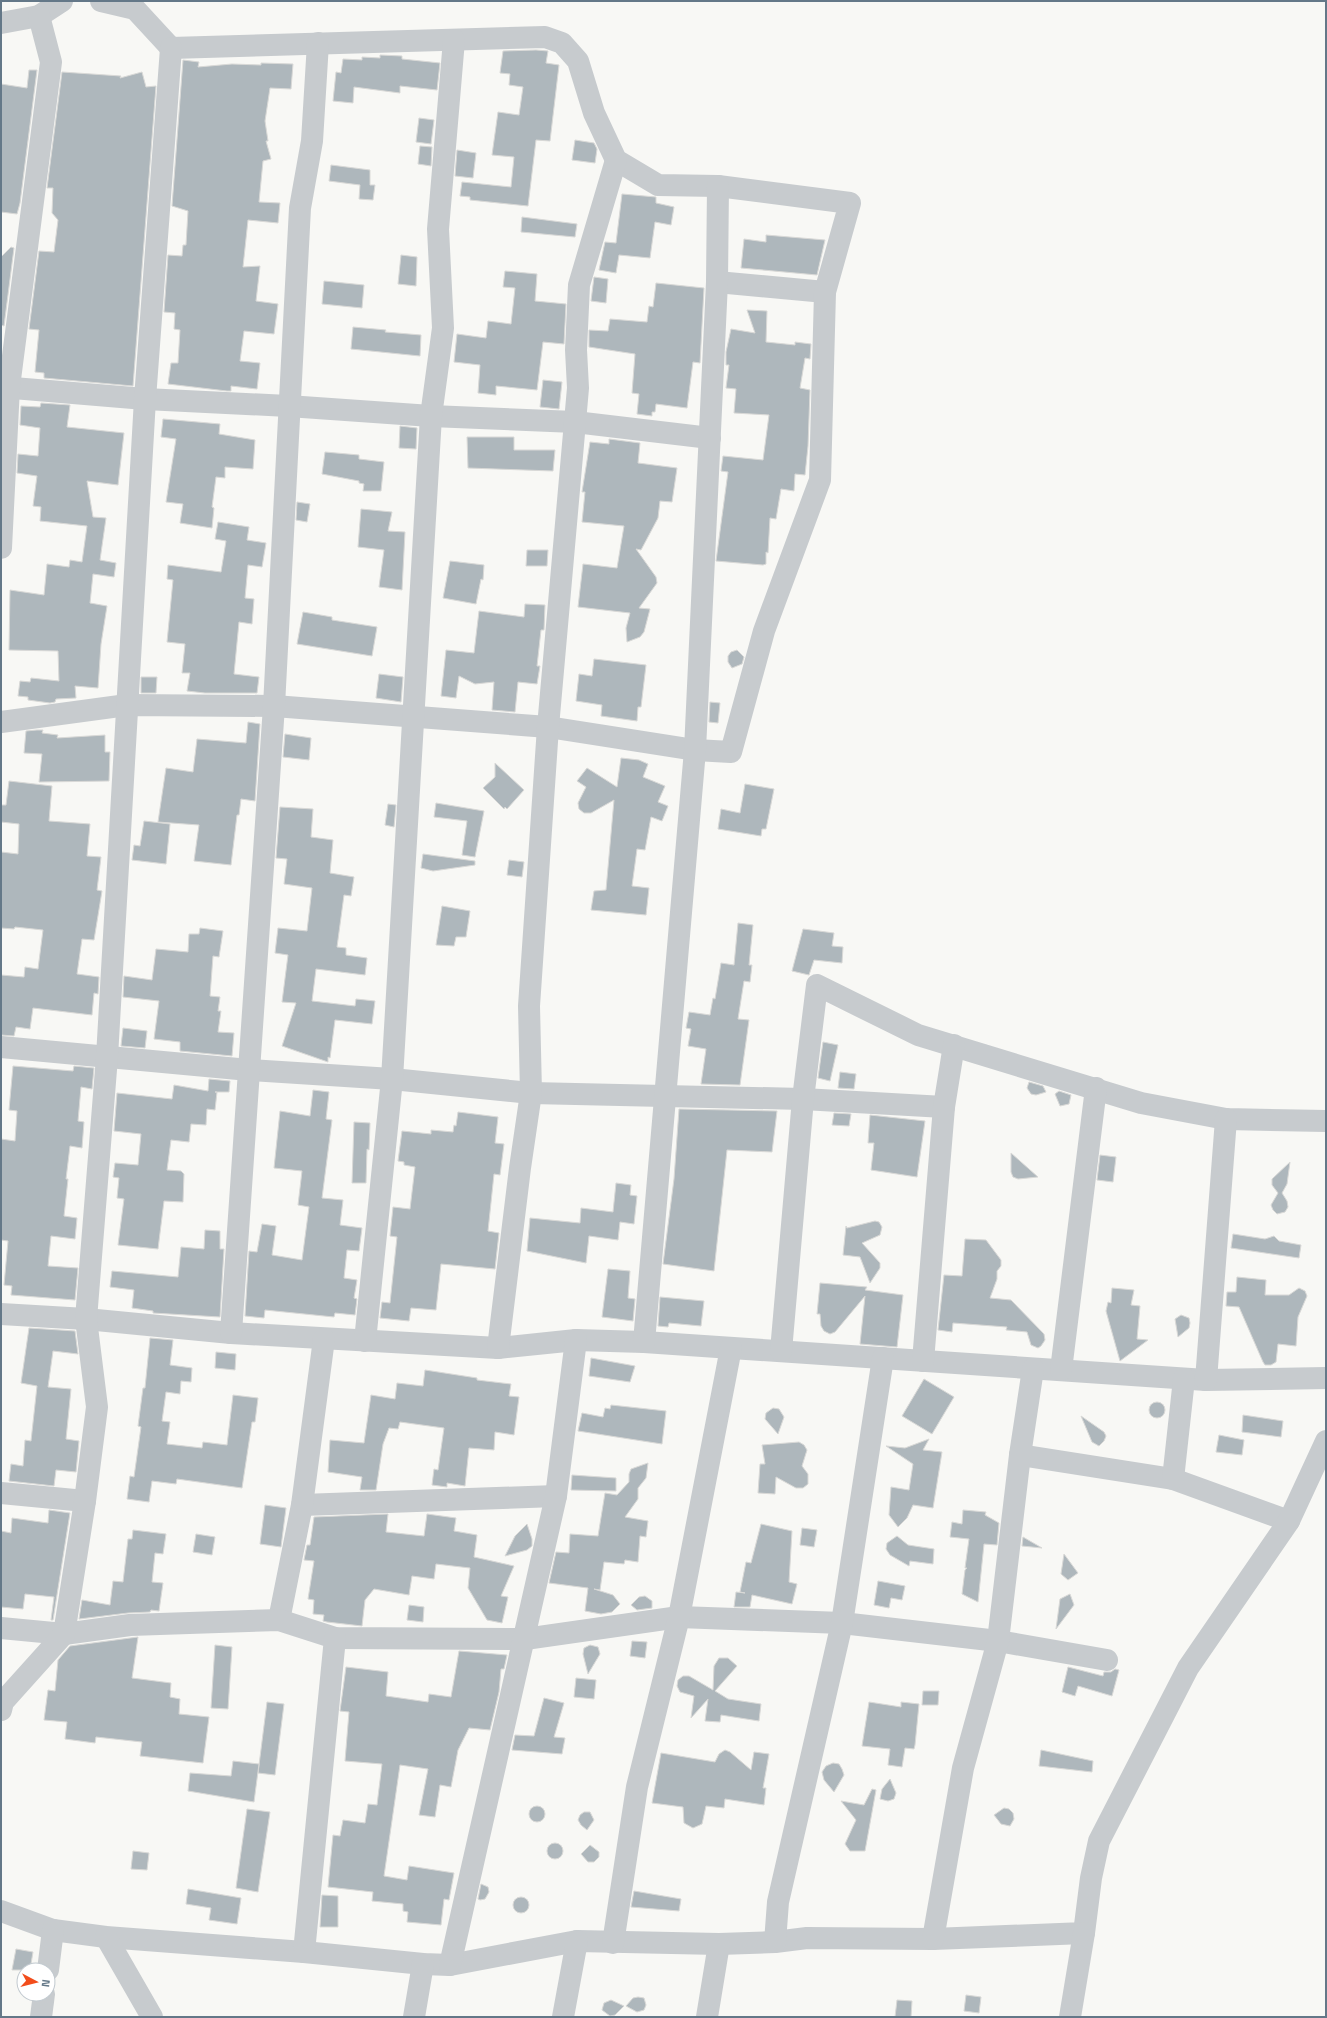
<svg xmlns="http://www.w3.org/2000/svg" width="1327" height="2018" font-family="'Titillium Web',sans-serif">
	<rect width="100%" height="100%" fill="#f8f8f5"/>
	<!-- building -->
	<g fill="#aeb7bc" stroke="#d9d9d7">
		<polygon points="536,50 548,51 546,63 559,65 550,141 536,140 528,206 470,200 470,197 460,196 462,182 511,187 514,157 492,155 498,112 519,115 523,87 509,85 510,74 500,73 503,51"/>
		<polygon points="380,55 402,56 402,59 440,63 437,90 400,86 400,93 354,87 353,103 333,101 336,72 341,73 343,59 362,60 362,57 380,58"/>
		<polygon points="183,60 199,62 198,67 232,64 261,65 261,63 293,64 291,89 270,88 265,121 268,141 266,141 271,159 263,161 259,202 280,203 278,223 248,220 243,267 260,266 256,301 278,304 274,334 244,331 240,361 260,363 257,389 231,386 231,391 227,391 168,384 171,363 178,363 180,330 174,329 175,313 164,312 168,255 182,256 183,245 186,245 188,211 172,206"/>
		<polygon points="29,70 37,70 20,203 17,214 1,212 1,84 27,88"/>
		<polygon points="62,72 121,76 120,78 142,72 146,87 156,86 133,386 44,378 44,373 35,372 39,330 29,329 39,251 54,252 58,220 52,213 53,188 47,188"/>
		<polygon points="419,118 434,120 431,144 416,142"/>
		<polygon points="575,140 594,143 597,149 595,163 572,160"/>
		<polygon points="420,146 432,147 431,166 418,164"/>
		<polygon points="457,150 476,153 473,178 455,176"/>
		<polygon points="331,165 370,170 370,185 375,185 373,200 359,199 360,185 329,181"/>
		<polygon points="622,194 656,197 656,203 674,207 671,225 655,222 650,258 619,255 616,273 599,270 605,242 616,243"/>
		<polygon points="522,217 577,224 575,237 521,232"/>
		<polygon points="766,235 825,240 817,275 741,268 744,239 766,242"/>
		<polygon points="11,247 14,248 4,326 1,325 1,257"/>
		<polygon points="401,255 417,257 416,286 398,284"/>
		<polygon points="505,271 537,274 535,301 566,304 564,344 543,342 537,390 496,386 496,395 478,393 480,365 454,362 457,334 486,338 488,321 511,324 515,288 503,287"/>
		<polygon points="594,277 608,279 606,303 591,301"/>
		<polygon points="324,281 364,285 362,308 322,304"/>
		<polygon points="656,283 704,288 700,363 693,362 687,408 656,404 655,412 652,412 652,416 637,414 639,394 632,393 635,354 589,347 589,330 608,331 610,319 647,322 649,306 653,307"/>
		<polygon points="747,310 767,311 766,342 795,345 795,342 811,344 810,359 805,358 800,388 810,390 808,446 805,475 795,474 794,491 781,489 776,519 770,518 768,553 766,552 766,564 763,565 716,561 728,472 721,471 723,456 763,460 769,415 734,413 736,389 726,388 729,365 726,365 726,352 731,329 755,333"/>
		<polygon points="353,327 386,330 385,332 421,335 420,356 351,349"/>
		<polygon points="543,380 562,382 559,409 540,407"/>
		<polygon points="41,403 70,405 67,427 124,433 118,485 87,481 93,517 106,518 100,560 116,563 114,577 93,574 90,603 107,606 101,644 98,688 75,686 76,698 56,699 55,702 50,703 28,700 28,697 18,696 20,681 30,682 31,678 59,681 58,651 9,650 10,590 44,595 47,564 69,567 70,560 82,562 87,526 40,521 41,507 33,506 37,476 17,473 18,454 38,456 40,428 20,425 21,406 40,407"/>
		<polygon points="163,419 220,424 219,434 255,440 253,469 225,467 225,478 216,477 212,507 214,508 212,528 180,523 183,504 166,502 176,439 161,437"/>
		<polygon points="400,426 417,428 416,449 399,448"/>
		<polygon points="467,437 514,437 514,450 555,450 553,471 468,468"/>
		<polygon points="609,439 640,443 638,463 677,468 672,502 660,501 658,518 641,550 636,549 656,577 657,583 639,608 650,609 644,632 640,637 627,642 626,628 630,613 578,607 583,564 617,568 624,526 582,522 585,492 582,492 590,442 609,444"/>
		<polygon points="325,452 359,455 359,459 384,462 381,491 363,491 364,484 359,483 359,481 322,474"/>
		<polygon points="297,502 310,504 307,522 296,520"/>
		<polygon points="361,509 392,512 388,531 405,532 402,590 379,587 384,550 358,547"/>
		<polygon points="218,522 249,527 247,540 266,543 262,567 248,565 245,598 254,599 252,624 239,622 234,674 259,677 257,693 205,693 187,691 190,673 182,673 185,644 167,642 173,580 167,579 168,565 221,572 226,541 215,539"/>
		<polygon points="527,550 548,550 547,566 526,566"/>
		<polygon points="450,561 484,565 483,580 481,579 476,604 443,598"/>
		<polygon points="525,604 545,605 544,630 541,630 537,666 540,666 537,684 518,682 515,712 492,710 494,682 475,684 459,676 456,698 441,696 446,650 474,653 479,611 524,617"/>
		<polygon points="303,612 332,617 332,620 377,627 372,656 297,644"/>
		<polygon points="737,650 744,657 742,664 732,668 728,662 728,656 731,652"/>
		<polygon points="594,659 646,665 641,707 638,707 637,721 601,716 602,705 576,701 579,674 592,676"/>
		<polygon points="379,674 403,677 401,702 376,698"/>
		<polygon points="141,677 157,677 156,693 141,693"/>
		<polygon points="710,702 720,703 718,723 709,722"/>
		<polygon points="248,722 260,724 255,801 241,799 239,815 237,815 231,865 194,861 199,825 158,822 166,768 193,772 197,739 246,743"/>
		<polygon points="37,730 43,730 42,733 58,735 57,738 105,735 105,752 110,752 109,781 39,782 42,754 24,753 26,731"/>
		<polygon points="285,734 311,738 309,760 283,757"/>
		<polygon points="621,758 639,760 648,764 643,777 665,786 658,802 668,806 662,821 651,817 645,850 637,849 632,886 649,888 646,915 591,910 594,891 606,890 614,800 591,813 584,813 579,809 578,803 586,787 577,781 587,768 617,787"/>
		<polygon points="495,763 524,790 507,809 505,807 504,809 483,788 495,777"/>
		<polygon points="9,781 52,786 49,821 90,824 87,856 101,857 97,890 102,891 94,940 82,939 77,974 99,977 98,994 94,993 92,1015 33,1008 30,1029 16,1027 14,1036 1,1035 1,975 24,977 25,967 38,969 43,930 15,927 14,929 1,928 1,852 18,854 19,824 1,822 1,805 6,805"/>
		<polygon points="745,784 774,789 766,829 762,829 761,836 718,829 721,809 740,813"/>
		<polygon points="436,803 484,811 475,857 462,855 467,821 434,817"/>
		<polygon points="388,804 396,805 394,827 385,825"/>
		<polygon points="280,807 313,809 311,837 333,840 330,873 354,877 351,896 344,895 337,947 346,948 346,955 367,958 365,975 316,969 312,1001 355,1006 356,999 375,1001 372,1024 335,1020 330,1058 328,1057 328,1062 282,1046 296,1003 282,1002 288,955 275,953 278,928 307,931 312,888 284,884 287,859 276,858"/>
		<polygon points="144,821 170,824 166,864 132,860 134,845 140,846"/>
		<polygon points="423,854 475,861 475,865 433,871 421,868"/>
		<polygon points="509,860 524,862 522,877 507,875"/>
		<polygon points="442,906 470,911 466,937 456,937 454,946 436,945"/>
		<polygon points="738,923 753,925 749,965 752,965 750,982 744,981 738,1019 749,1020 740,1085 701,1084 706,1049 688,1046 691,1029 686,1028 689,1012 710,1015 713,998 715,999 721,963 734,965"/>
		<polygon points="200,928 223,931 219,957 213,956 210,996 220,997 218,1011 221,1011 218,1032 234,1033 232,1056 180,1051 180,1042 154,1039 159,1001 123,997 124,976 152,980 156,949 188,952 189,934 199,934"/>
		<polygon points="803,929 834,933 832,946 843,947 842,963 814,960 809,975 792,971"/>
		<polygon points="123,1028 147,1031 145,1048 121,1046"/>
		<polygon points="823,1042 838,1045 830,1081 818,1078"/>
		<polygon points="13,1066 73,1071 74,1066 94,1068 92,1089 81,1087 78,1121 84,1122 82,1148 70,1146 66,1179 68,1179 64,1216 77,1218 75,1239 51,1236 48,1266 78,1268 75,1300 11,1295 12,1286 4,1285 8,1241 1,1240 1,1139 15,1141 17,1111 9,1110"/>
		<polygon points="840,1072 856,1074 854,1089 838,1088"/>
		<polygon points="209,1079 230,1081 229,1092 215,1092 217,1092 215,1110 207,1109 206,1125 191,1124 189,1142 171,1140 167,1170 181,1171 184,1174 183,1202 164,1201 158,1249 118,1245 124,1199 117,1198 119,1178 113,1177 115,1163 138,1165 141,1134 114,1131 117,1093 172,1099 174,1085 208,1091"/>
		<polygon points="1029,1082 1043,1086 1046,1092 1036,1095 1031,1094 1027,1088"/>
		<polygon points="313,1090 329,1092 326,1119 332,1120 322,1198 343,1200 340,1225 362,1228 359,1251 347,1250 344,1278 357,1280 354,1298 357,1299 355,1315 335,1313 334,1317 265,1310 264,1318 245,1316 249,1251 257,1252 262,1224 276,1226 272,1255 302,1260 309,1207 298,1205 302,1171 274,1168 280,1111 310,1116"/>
		<polygon points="1059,1091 1071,1095 1069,1104 1060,1106 1055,1094"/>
		<polygon points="679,1109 777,1111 772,1152 727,1150 714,1271 663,1264 674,1179"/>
		<polygon points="458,1112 498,1117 495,1143 504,1144 500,1175 494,1174 488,1231 499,1233 495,1269 441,1264 436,1310 411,1308 409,1321 380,1318 382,1302 390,1303 397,1237 390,1236 393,1207 410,1209 415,1167 404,1165 404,1162 398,1161 402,1131 431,1134 431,1130 453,1132 454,1125 456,1126"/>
		<polygon points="834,1113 851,1114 849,1126 832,1125"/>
		<polygon points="870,1115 925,1121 917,1177 871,1170 874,1143 868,1143"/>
		<polygon points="354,1122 370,1123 369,1150 367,1149 366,1183 352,1183"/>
		<polygon points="1011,1153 1038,1177 1018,1179 1013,1177 1011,1172"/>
		<polygon points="1100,1155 1116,1157 1113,1182 1097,1180"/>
		<polygon points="1290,1162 1287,1184 1282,1193 1287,1201 1288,1207 1285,1212 1277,1214 1273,1210 1271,1205 1278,1193 1272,1185 1272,1179"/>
		<polygon points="616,1183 631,1185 630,1195 637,1196 634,1224 620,1222 618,1240 589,1236 586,1263 527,1251 530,1218 580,1223 581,1208 613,1212"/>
		<polygon points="875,1221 879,1222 882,1227 880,1235 862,1243 880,1263 880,1268 870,1283 860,1257 843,1255 846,1226 847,1228"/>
		<polygon points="205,1230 220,1231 220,1249 224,1249 220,1317 153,1313 153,1311 132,1308 134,1290 110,1287 112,1271 178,1277 181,1247 204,1249"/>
		<polygon points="1233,1234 1265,1239 1274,1236 1279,1241 1301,1245 1299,1258 1231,1248"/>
		<polygon points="965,1239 986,1240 1001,1260 1001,1266 997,1271 997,1279 990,1298 1011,1300 1044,1334 1045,1340 1041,1346 1038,1348 1031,1345 1027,1332 1006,1330 1007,1327 953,1323 952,1332 938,1330 944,1275 962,1276"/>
		<polygon points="608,1269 630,1271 628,1298 635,1299 633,1321 602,1317"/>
		<polygon points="1237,1277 1266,1280 1265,1295 1289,1295 1299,1288 1305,1291 1307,1296 1298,1317 1296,1346 1278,1344 1276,1362 1271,1365 1265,1365 1263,1362 1239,1307 1226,1306 1227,1292 1236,1292"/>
		<polygon points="820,1283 867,1287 865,1290 903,1295 897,1347 860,1344 865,1296 835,1332 830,1334 824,1331 821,1326 820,1314 817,1314"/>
		<polygon points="1112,1288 1134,1290 1131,1305 1140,1306 1137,1339 1148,1340 1120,1361 1106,1311 1108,1302 1111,1303"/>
		<polygon points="660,1297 704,1301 701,1326 669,1323 668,1327 658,1326"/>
		<polygon points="1181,1315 1189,1318 1190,1323 1189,1328 1178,1337 1175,1319"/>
		<polygon points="29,1328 75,1331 78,1354 53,1351 48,1387 71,1389 66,1439 79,1441 76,1472 56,1470 54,1486 9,1481 11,1464 23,1466 25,1440 31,1441 37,1386 21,1383"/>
		<polygon points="150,1338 173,1340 170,1365 192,1368 191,1382 181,1381 180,1394 166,1392 162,1421 170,1422 167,1444 202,1448 203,1442 227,1445 233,1395 258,1398 255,1422 252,1422 242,1488 177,1479 176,1484 152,1481 149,1502 127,1499 130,1476 134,1477 141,1427 138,1426 143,1388 145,1388"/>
		<polygon points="216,1352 236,1354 235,1370 215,1368"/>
		<polygon points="591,1358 635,1366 630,1382 589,1376"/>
		<polygon points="425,1370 477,1378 477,1380 511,1384 509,1396 519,1397 514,1435 495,1432 494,1450 469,1448 465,1486 447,1483 447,1487 432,1485 434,1469 438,1470 444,1428 400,1422 398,1429 389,1428 383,1444 376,1490 360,1490 362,1477 328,1472 330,1440 364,1443 371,1395 395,1399 397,1383 423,1386"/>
		<polygon points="924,1379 954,1397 932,1434 902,1416"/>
		<circle cx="1157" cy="1410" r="8"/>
		<polygon points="611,1405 666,1411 662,1444 578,1431 582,1413 603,1417 605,1408 610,1409"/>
		<polygon points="773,1408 779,1409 784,1417 778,1434 765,1419 766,1413"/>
		<polygon points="1243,1415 1283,1421 1281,1437 1242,1432"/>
		<polygon points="1081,1416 1104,1432 1106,1436 1104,1441 1099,1446 1092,1442"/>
		<polygon points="1219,1435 1244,1440 1242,1455 1216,1452"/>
		<polygon points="929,1439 923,1450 942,1452 933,1508 913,1505 907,1518 898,1527 889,1515 891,1487 909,1490 913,1464 886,1446 905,1448"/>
		<polygon points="799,1442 804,1445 807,1450 802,1466 808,1474 808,1484 803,1488 796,1488 776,1477 775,1494 758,1493 760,1464 765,1464 762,1445"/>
		<polygon points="648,1463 646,1478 638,1488 638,1499 625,1517 648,1521 646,1537 640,1536 638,1562 625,1560 624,1564 604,1562 600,1590 594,1589 613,1595 620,1604 612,1612 601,1614 585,1611 588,1588 549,1583 556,1552 569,1553 570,1534 598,1536 605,1493 617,1495 629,1482 629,1474 631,1469"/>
		<polygon points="572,1475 616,1478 616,1491 571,1490"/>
		<polygon points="265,1505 286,1508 281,1547 260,1544"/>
		<polygon points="49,1510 70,1513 53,1620 51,1620 54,1597 25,1594 23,1609 1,1607 1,1531 11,1533 12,1518 48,1523"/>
		<polygon points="963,1510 986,1512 985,1515 999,1523 997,1545 984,1544 978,1602 962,1594 965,1570 967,1568 965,1568 969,1539 950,1537 952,1522 962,1524"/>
		<polygon points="388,1514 386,1532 424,1536 427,1514 456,1518 454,1531 477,1535 474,1557 514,1566 501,1596 508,1597 502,1623 487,1620 468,1588 470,1568 436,1564 434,1579 412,1576 409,1595 374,1589 365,1600 362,1626 327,1622 323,1621 324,1615 313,1614 314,1600 308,1599 314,1561 304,1560 307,1545 310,1545 314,1517"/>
		<polygon points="527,1524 532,1539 532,1546 527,1550 505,1556 515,1536"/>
		<polygon points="761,1524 792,1531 789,1582 797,1584 792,1604 752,1595 750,1607 734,1607 736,1592 745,1593 740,1592 746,1562 751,1563"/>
		<polygon points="802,1528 817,1530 814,1547 800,1545"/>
		<polygon points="133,1530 166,1534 163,1554 155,1553 152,1582 163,1583 159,1611 151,1610 150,1612 128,1613 79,1619 82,1600 110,1605 113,1581 123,1582 128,1539 132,1539"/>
		<polygon points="196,1534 215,1537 212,1555 193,1552"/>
		<polygon points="897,1536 908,1545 934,1549 933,1564 910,1561 909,1566 890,1555 886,1549 887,1543"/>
		<polygon points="1023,1537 1042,1548 1022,1546"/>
		<polygon points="1064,1554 1078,1573 1068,1580 1061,1574"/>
		<polygon points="878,1581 905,1586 902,1600 891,1598 889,1608 874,1605"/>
		<polygon points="1070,1594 1074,1605 1056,1629 1060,1599"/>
		<polygon points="645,1596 652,1601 652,1608 637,1610 631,1605 639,1597"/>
		<polygon points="409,1605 424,1607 423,1622 407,1620"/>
		<polygon points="138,1637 132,1678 171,1683 170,1697 180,1699 179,1714 209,1717 203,1763 140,1756 142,1742 96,1737 95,1743 65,1739 67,1722 44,1720 48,1690 55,1691 58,1660 70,1646"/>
		<polygon points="632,1641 647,1642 645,1658 630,1656"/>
		<polygon points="215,1645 232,1647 228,1709 211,1708"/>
		<polygon points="590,1645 598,1647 600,1654 588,1674 583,1654 584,1648"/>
		<polygon points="459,1651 507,1655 504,1669 501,1669 499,1692 490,1730 469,1728 458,1750 451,1787 440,1785 435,1817 419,1815 428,1769 400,1765 384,1876 407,1880 409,1866 454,1873 449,1900 444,1899 441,1925 407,1922 408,1912 403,1911 403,1904 372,1901 373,1892 328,1887 333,1835 340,1836 343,1820 365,1823 368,1804 377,1805 382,1764 345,1761 349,1712 340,1711 346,1667 388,1672 386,1696 428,1702 429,1694 451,1697"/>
		<polygon points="719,1658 728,1658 737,1666 715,1691 728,1699 761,1704 759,1721 721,1715 720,1722 705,1721 708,1699 691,1718 694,1696 680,1692 677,1686 678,1680 683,1676 689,1676 713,1690 714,1666"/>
		<polygon points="1068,1667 1103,1676 1104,1672 1111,1672 1115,1669 1119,1670 1112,1696 1078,1686 1075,1696 1062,1692"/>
		<polygon points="576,1678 596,1680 594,1699 574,1697"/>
		<polygon points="923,1691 939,1691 938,1705 922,1705"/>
		<polygon points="544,1698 564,1703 554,1737 565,1738 562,1754 512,1750 515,1735 534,1736"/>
		<polygon points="267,1702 284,1704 275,1775 258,1773"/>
		<polygon points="869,1702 901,1707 901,1702 919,1704 915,1745 914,1749 905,1748 902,1767 888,1765 890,1749 862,1746"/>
		<polygon points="725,1750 730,1752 751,1770 754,1752 769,1754 763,1788 766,1788 764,1805 725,1799 724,1808 706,1806 702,1824 693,1828 684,1823 683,1807 652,1803 661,1753 715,1762 719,1754"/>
		<polygon points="1041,1750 1093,1761 1092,1772 1039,1766"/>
		<polygon points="233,1761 259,1764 254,1802 188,1791 190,1773 231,1776"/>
		<polygon points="833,1763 839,1764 842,1769 844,1775 834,1792 824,1780 822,1772 826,1766"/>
		<polygon points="890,1779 896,1793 894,1799 888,1801 880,1799 882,1789"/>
		<polygon points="872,1789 876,1790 865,1851 850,1851 845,1844 856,1820 841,1801 864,1805"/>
		<circle cx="537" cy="1814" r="8"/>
		<polygon points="1004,1808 1009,1809 1013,1813 1014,1819 1010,1826 1001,1824 994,1815"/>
		<polygon points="247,1809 270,1812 258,1892 236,1888"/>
		<polygon points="584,1812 590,1812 594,1820 587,1830 581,1825 578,1820 580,1815"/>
		<circle cx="555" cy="1851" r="8"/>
		<polygon points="590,1845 599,1852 599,1857 594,1862 588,1862 581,1854"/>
		<polygon points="133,1851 149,1853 147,1870 131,1869"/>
		<polygon points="481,1884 488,1887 489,1892 485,1899 480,1900 478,1899"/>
		<polygon points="188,1889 241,1898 237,1924 209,1920 211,1908 186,1904"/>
		<polygon points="634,1891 681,1899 679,1911 631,1907"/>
		<polygon points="322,1895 338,1896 338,1927 320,1927"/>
		<circle cx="521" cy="1905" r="8"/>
		<polygon points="16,1949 33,1952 30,1970 12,1970"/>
		<polygon points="966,1995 981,1997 979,2013 964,2011"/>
		<polygon points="638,1997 644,1998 646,2005 644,2010 637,2012 626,2006 633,1998"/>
		<polygon points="611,2000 624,2006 615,2015 610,2016 602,2010 604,2003"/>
		<polygon points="897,2000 912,2001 911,2017 895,2017"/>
	</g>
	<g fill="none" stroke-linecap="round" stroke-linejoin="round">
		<!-- minor -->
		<g stroke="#c7cbce" stroke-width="22">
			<polyline points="1,23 39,16 62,1"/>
			<polyline points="717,282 825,292"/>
			<polyline points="1,387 145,399 288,406 431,416 575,422 710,438"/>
			<polyline points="1,548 9,387 51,62 39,16"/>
			<polyline points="1,722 127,705 274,706 548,727 695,750 731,752 764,631 820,480 825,292 850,203 718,186 658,185 616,160 594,113 578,61 562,43 545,37 171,48 135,9 101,1"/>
			<polyline points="1,1047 249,1070 392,1079 531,1093 803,1099 944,1107"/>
			<polyline points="1,1314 86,1319 231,1333 498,1348 576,1340 644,1342 1206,1380 1326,1378"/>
			<polyline points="231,1333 274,706 300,208 312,141 318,43"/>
			<polyline points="365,1341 392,1079 431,416 443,328 438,229 454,40"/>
			<polyline points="644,1342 695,750 717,282 718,186"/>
			<polyline points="498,1348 520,1168 531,1093 529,1006 548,727 578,388 576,350 579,285 616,160"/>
			<polyline points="781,1351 803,1099 817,985 918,1035 1141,1103 1226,1119 1326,1121"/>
			<polyline points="923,1361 944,1107 954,1045"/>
			<polyline points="1061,1370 1096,1088"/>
			<polyline points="1206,1380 1226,1119"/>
			<polyline points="1020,1455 1173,1479 1289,1521"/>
			<polyline points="1173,1479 1184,1379"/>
			<polyline points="1,1493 85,1501"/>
			<polyline points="302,1505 556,1496"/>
			<polyline points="279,1620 302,1505 324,1339"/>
			<polyline points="1,1628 64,1634 130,1625 279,1620 335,1638 525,1639 679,1617 842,1623 998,1641 1107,1660"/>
			<polyline points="1,1710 3,1702 64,1634 85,1501 97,1407 86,1319 107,1057 145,399 171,48"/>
			<polyline points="1,1911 53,1930 106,1937 304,1952 423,1964 450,1965 577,1941 719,1944 775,1942 807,1938 933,1939 1084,1933 1091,1878 1099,1841 1188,1668 1289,1521 1326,1441"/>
			<polyline points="106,1937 152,2017"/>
			<polyline points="933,1939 963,1768 998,1641 1020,1455 1033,1369"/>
			<polyline points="775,1942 778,1902 842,1623 883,1358"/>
			<polyline points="613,1943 637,1787 679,1617 731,1348"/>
			<polyline points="304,1952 335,1638"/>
			<polyline points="450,1965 556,1496 576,1340"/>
			<polyline points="48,1970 53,1930"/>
			<polyline points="41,2017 44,1994"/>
			<polyline points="414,2017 423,1964"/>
			<polyline points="563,2017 577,1941"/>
			<polyline points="707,2017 719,1944"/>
			<polyline points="1070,2017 1084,1933"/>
		</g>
	</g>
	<!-- border -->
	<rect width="1327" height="2018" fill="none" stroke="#647888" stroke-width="4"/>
	<!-- north arrow -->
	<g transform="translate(36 1982) rotate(97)"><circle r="19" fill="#ffffff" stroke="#c1c9cf"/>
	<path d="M0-3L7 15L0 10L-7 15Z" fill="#f24d1b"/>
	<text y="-6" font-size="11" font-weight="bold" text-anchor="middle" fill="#647888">N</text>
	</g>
</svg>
